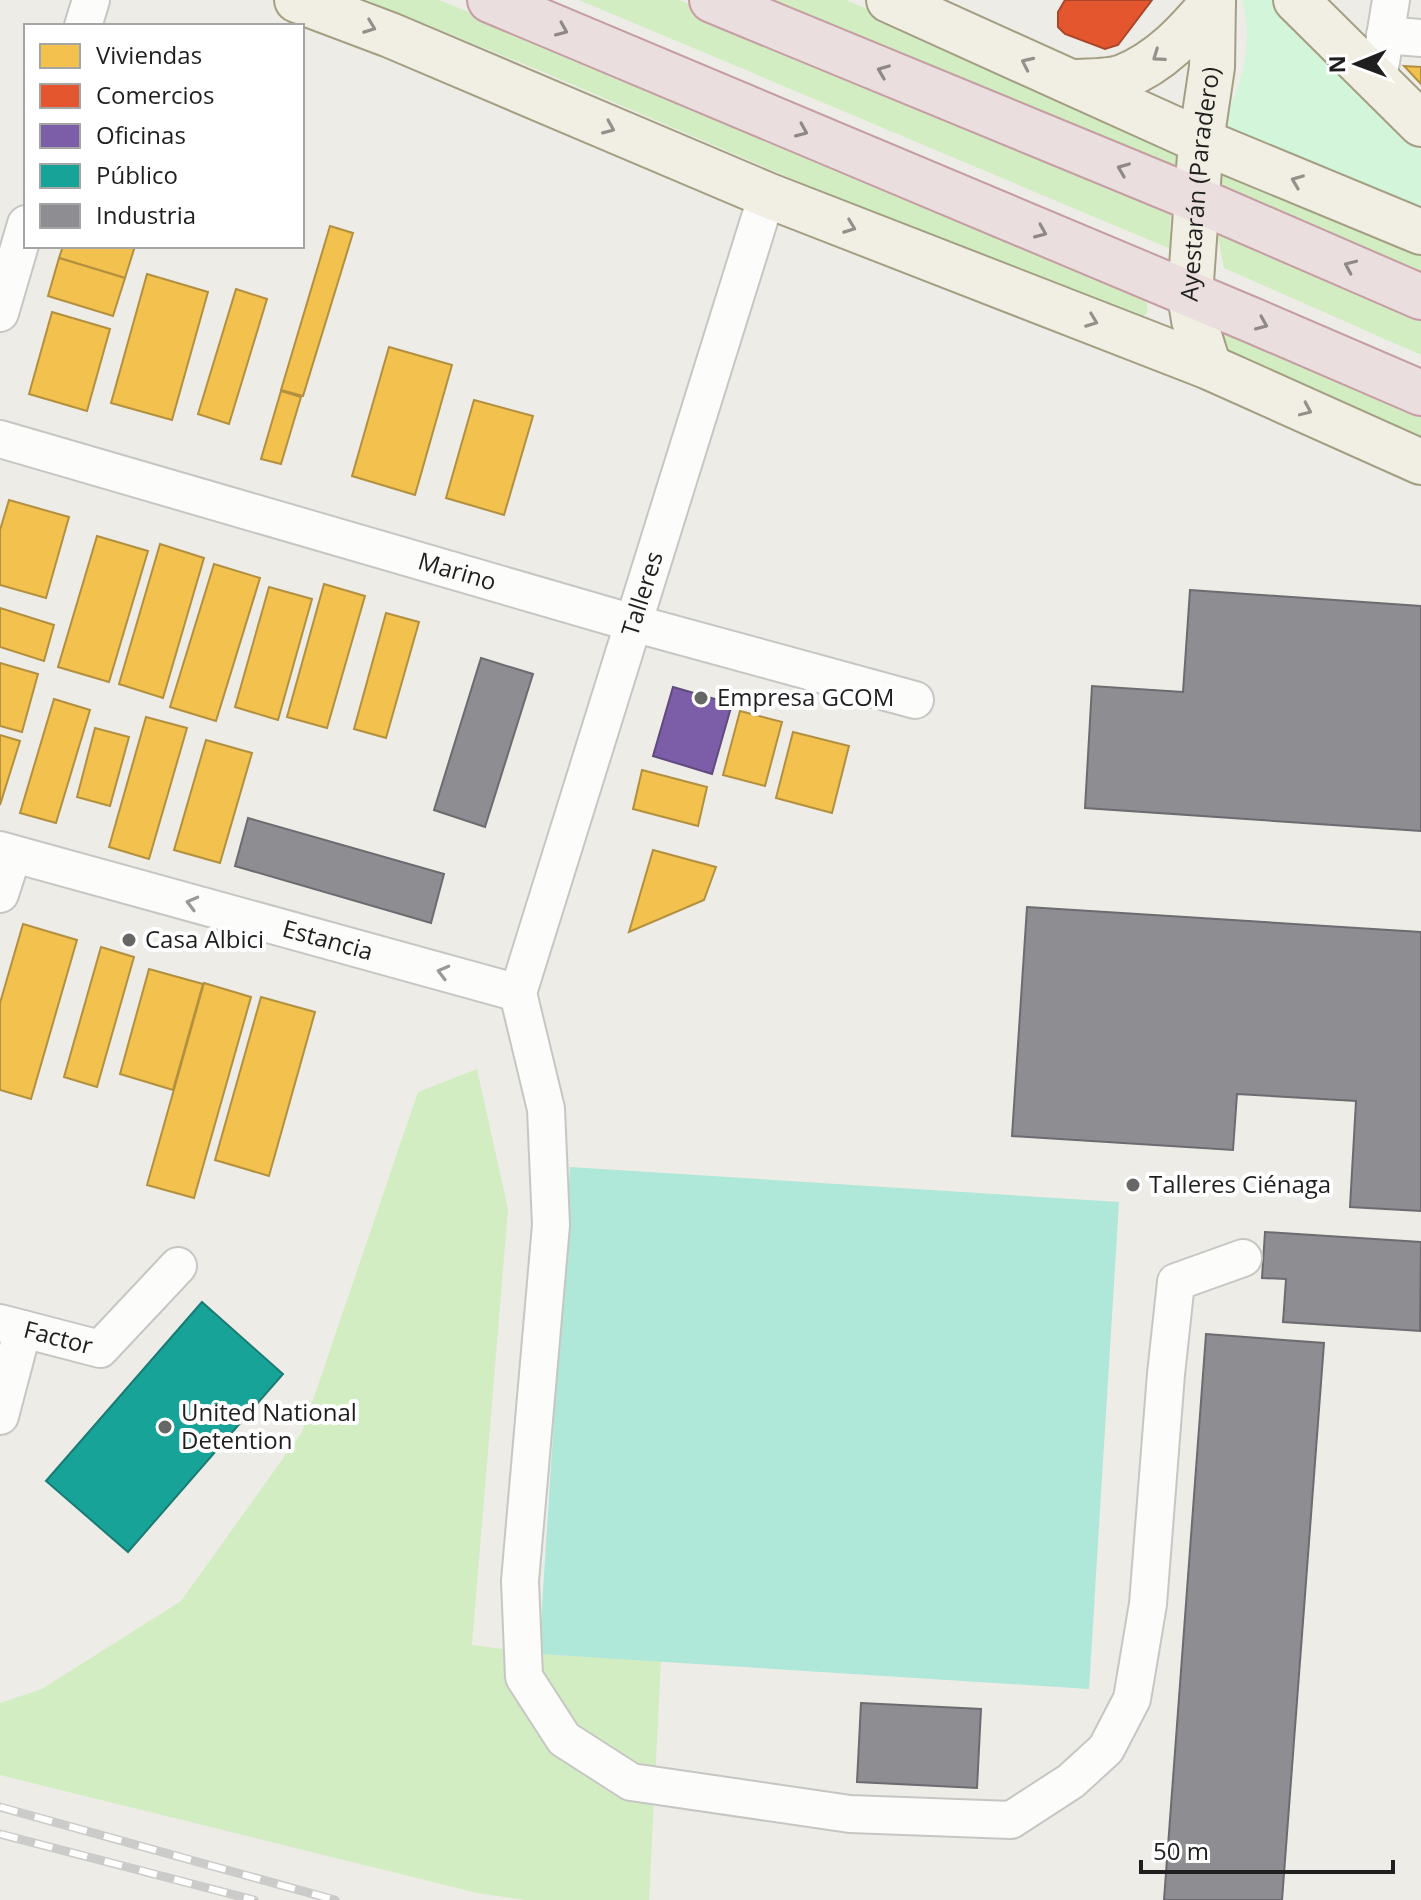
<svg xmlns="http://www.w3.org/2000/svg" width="1421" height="1900" font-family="'Open Sans',sans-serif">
	<rect width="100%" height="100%" fill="#edece7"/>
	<!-- grass -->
	<g fill="#d3edc3">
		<polygon points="366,0 439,0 561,49 1146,299 1148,311 1142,319 939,242 548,74"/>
		<polygon points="579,0 680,0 1171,212 1170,228 1173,250"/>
		<polygon points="773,0 846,0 1179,144 1179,169"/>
		<polygon points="1216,164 1421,252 1421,274 1216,186"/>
		<polygon points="1216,227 1421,317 1421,355 1224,268"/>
		<polygon points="1208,321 1421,414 1421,440 1224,354"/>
		<polygon points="477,1069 508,1209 472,1645 539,1654 661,1661 649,1900 526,1900 477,1893 0,1775 0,1703 42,1689 181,1601 302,1432 418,1092"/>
	</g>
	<!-- park -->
	<path fill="#d3f5d9" d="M1242,0H1272L1421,150V206L1220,127C1241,88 1255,44 1242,0Z"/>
	<!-- pitch -->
	<polygon fill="#afe8d9" points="570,1167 1119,1202 1089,1689 539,1654"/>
	<!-- homes -->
	<g fill="#f2c14e" stroke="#b39040" stroke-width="2">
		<polygon points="1404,66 1421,67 1421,84"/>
		<polygon points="330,226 353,233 303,396 281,390"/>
		<polygon points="63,246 135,246 125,278 59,258"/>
		<polygon points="59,258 125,278 113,316 48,296"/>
		<polygon points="147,274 208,292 172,420 111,403"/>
		<polygon points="236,289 267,299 229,424 198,414"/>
		<polygon points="52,312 110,329 87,411 29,394"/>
		<polygon points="389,347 452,365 415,495 352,476"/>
		<polygon points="281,391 301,397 281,464 261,459"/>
		<polygon points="474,400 533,416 504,515 446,498"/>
		<polygon points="9,500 69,517 46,598 0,585 0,530"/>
		<polygon points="97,536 148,551 109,682 58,667"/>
		<polygon points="160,544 204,558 163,698 119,684"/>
		<polygon points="214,564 260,578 216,721 170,707"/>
		<polygon points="324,584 365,596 327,728 287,717"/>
		<polygon points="269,587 312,599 278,720 235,707"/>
		<polygon points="0,608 54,625 44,661 0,647"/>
		<polygon points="386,613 419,622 386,738 354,729"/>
		<polygon points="0,663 38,674 22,732 0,726"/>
		<polygon points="54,699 90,710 56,823 20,813"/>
		<polygon points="740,711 782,722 765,786 723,775"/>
		<polygon points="146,717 187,728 149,859 109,847"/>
		<polygon points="95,728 129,737 110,806 77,797"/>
		<polygon points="793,732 849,746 832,813 776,798"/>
		<polygon points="0,735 20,741 0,805"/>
		<polygon points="206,740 252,753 220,863 174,850"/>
		<polygon points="642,770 707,787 698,826 633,809"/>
		<polygon points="653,850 716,867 704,900 629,932"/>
		<polygon points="23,924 77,940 31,1099 0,1090 0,1003"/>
		<polygon points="101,947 134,957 97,1087 64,1077"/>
		<polygon points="149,969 203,984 173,1090 120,1074"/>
		<polygon points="204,983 251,997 194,1198 147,1185"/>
		<polygon points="261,997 315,1012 269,1176 215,1160"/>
	</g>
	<!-- shops -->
	<polygon fill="#e4572e" stroke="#a9462a" stroke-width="2" points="1065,0 1152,0 1118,45 1105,49 1065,34 1058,27 1058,12"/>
	<!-- offices -->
	<polygon fill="#7b5ea7" stroke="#5f4b7e" stroke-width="2" points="673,687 732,704 712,774 653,756"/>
	<!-- public -->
	<polygon fill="#17a398" stroke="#197b74" stroke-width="2" points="202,1302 283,1374 128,1552 46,1481"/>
	<!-- industry -->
	<g fill="#8d8d92" stroke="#6c6c70" stroke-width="2">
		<polygon points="1190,590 1421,606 1421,831 1085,808 1092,686 1183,692"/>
		<polygon points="481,658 533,674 485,827 434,810"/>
		<polygon points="248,818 444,874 431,923 235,866"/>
		<polygon points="1027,907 1421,932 1421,1211 1350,1207 1356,1101 1237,1094 1233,1150 1012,1136"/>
		<polygon points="1265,1232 1421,1242 1420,1331 1283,1322 1286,1279 1262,1278"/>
		<polygon points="1206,1334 1324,1343 1282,1900 1164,1900"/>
		<polygon points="861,1703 981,1709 977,1788 857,1782"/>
	</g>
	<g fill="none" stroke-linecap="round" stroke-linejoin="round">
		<!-- minor casing -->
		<g stroke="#c6c6c3" stroke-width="40">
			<g id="minor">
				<polyline points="83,26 91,0"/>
				<polyline points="1385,35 1421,38"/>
				<polyline points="1378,80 1391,0"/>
				<polyline points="0,313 26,224"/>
				<path id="s1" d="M0,439L633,623L915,700"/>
				<path id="s2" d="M0,850L518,993"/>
				<polyline points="0,894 13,854"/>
				<polyline points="518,993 546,1109 551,1225 520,1581 524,1677 564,1739 631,1782 850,1814 1011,1820 1071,1781 1106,1749 1132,1699 1148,1604 1166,1374 1176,1282 1243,1258"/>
				<path id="s3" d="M518,993L767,195"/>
				<path id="s4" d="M0,1323L100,1349L178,1266"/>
				<polyline points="0,1416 23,1329"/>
			</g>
		</g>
		<!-- major casing -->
		<g stroke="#a49e83" stroke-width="48">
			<g id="major">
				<polyline points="297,0 390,35 767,195 1209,367 1421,462"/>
				<polyline points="889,0 1201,141 1421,232"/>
				<polyline points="1296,0 1421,124"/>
				<path d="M1074,82C1089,81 1109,82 1123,77C1161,62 1188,32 1213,2"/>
				<path id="s5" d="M1209,367L1194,320L1190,295L1201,141L1212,67L1213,0"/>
			</g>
		</g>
		<!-- highway casing -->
		<g stroke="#c59da2" stroke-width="48">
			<g id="highway">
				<polyline points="490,0 1254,321 1421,393"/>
				<polyline points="712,0 1195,199 1421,297"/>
			</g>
		</g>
		<!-- minor -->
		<use href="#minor" stroke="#fcfcfb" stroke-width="36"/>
		<!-- major -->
		<use href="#major" stroke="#f1eee4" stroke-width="44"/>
		<!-- highway -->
		<use href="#highway" stroke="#ebdede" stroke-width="44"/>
		<!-- rail casing -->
		<g stroke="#cbcbca" stroke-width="9">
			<g id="rail">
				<polyline points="0,1807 335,1900"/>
				<polyline points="0,1834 254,1900"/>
			</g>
		</g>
		<!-- rail -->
		<use href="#rail" stroke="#fff" stroke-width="6" stroke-dasharray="18" stroke-linecap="butt"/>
	</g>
	<!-- one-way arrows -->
	<defs><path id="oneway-chevron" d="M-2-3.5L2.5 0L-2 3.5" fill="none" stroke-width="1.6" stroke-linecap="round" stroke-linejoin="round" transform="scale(2)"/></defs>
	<g stroke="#92918b">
		<use href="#oneway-chevron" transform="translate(370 27) rotate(21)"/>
		<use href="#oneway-chevron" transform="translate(1158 56) rotate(145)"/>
		<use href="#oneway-chevron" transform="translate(1027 63) rotate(-155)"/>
		<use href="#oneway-chevron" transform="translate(609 128) rotate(23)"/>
		<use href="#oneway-chevron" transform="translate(1297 181) rotate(-158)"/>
		<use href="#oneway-chevron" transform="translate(850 227) rotate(21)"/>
		<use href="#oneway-chevron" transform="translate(1092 321) rotate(21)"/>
		<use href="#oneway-chevron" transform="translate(1306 410) rotate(24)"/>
	</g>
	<g stroke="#8f8888">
		<use href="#oneway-chevron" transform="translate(562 30) rotate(23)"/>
		<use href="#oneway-chevron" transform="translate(883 71) rotate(-158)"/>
		<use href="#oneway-chevron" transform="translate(802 131) rotate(23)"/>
		<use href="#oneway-chevron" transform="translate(1123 169) rotate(-158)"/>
		<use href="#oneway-chevron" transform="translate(1041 232) rotate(23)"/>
		<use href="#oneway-chevron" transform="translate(1350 266) rotate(-156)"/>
		<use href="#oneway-chevron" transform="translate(1262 324) rotate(23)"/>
	</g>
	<g stroke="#999998">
		<use href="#oneway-chevron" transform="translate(192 903) rotate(-165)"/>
		<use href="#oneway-chevron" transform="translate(443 972) rotate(-165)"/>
	</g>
	<!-- markers -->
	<g fill="#676765" stroke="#fff" stroke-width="3">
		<circle cx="701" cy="698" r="8"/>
		<circle cx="129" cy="940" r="8"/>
		<circle cx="1133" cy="1185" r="8"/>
		<circle cx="165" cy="1427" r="8"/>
	</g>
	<g text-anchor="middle" stroke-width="8" stroke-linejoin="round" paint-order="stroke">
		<!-- street labels -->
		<g font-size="24" fill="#1f1f1f" stroke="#fff">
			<text dy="8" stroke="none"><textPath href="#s5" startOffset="186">Ayestarán (Paradero)</textPath></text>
			<text dy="8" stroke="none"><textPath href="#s1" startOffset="476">Marino</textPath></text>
			<text dy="8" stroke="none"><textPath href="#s3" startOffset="418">Talleres</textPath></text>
			<text dy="8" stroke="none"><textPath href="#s2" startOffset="340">Estancia</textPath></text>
			<text dy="8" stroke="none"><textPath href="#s4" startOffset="60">Factor</textPath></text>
		</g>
		<!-- poi labels -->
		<g font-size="24" fill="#1f1f1f" stroke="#fff" text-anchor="start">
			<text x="717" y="706">Empresa GCOM</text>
			<text x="145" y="948">Casa Albici</text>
			<text x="1149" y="1193">Talleres Ciénaga</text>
			<text x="181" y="1421">United National<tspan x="181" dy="28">Detention</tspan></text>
		</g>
	</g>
	<!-- legend -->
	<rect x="24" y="24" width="280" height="224" fill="#ffffff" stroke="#a5a5a5" stroke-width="2"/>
	<rect x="40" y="44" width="40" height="24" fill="#f2c14e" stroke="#a5a5a5" stroke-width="2"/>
	<text x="96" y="64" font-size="24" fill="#1f1f1f">Viviendas</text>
	<rect x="40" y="84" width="40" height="24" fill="#e4572e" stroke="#a5a5a5" stroke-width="2"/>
	<text x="96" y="104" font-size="24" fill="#1f1f1f">Comercios</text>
	<rect x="40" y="124" width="40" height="24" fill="#7b5ea7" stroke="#a5a5a5" stroke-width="2"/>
	<text x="96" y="144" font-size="24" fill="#1f1f1f">Oficinas</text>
	<rect x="40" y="164" width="40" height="24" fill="#17a398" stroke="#a5a5a5" stroke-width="2"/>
	<text x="96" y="184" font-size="24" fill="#1f1f1f">Público</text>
	<rect x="40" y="204" width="40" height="24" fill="#8d8d92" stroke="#a5a5a5" stroke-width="2"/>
	<text x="96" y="224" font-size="24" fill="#1f1f1f">Industria</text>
	<!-- north arrow -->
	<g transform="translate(1357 64) rotate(269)" stroke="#ffffff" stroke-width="6" paint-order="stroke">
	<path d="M0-6L14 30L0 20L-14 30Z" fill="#1f1f1f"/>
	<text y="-12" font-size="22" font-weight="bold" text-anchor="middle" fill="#1f1f1f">N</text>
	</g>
	<!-- scale -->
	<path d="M1141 1860v12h252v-12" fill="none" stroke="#1f1f1f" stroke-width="4"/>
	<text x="1153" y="1860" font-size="24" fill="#1f1f1f" stroke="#ffffff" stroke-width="6" paint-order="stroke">50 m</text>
</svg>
